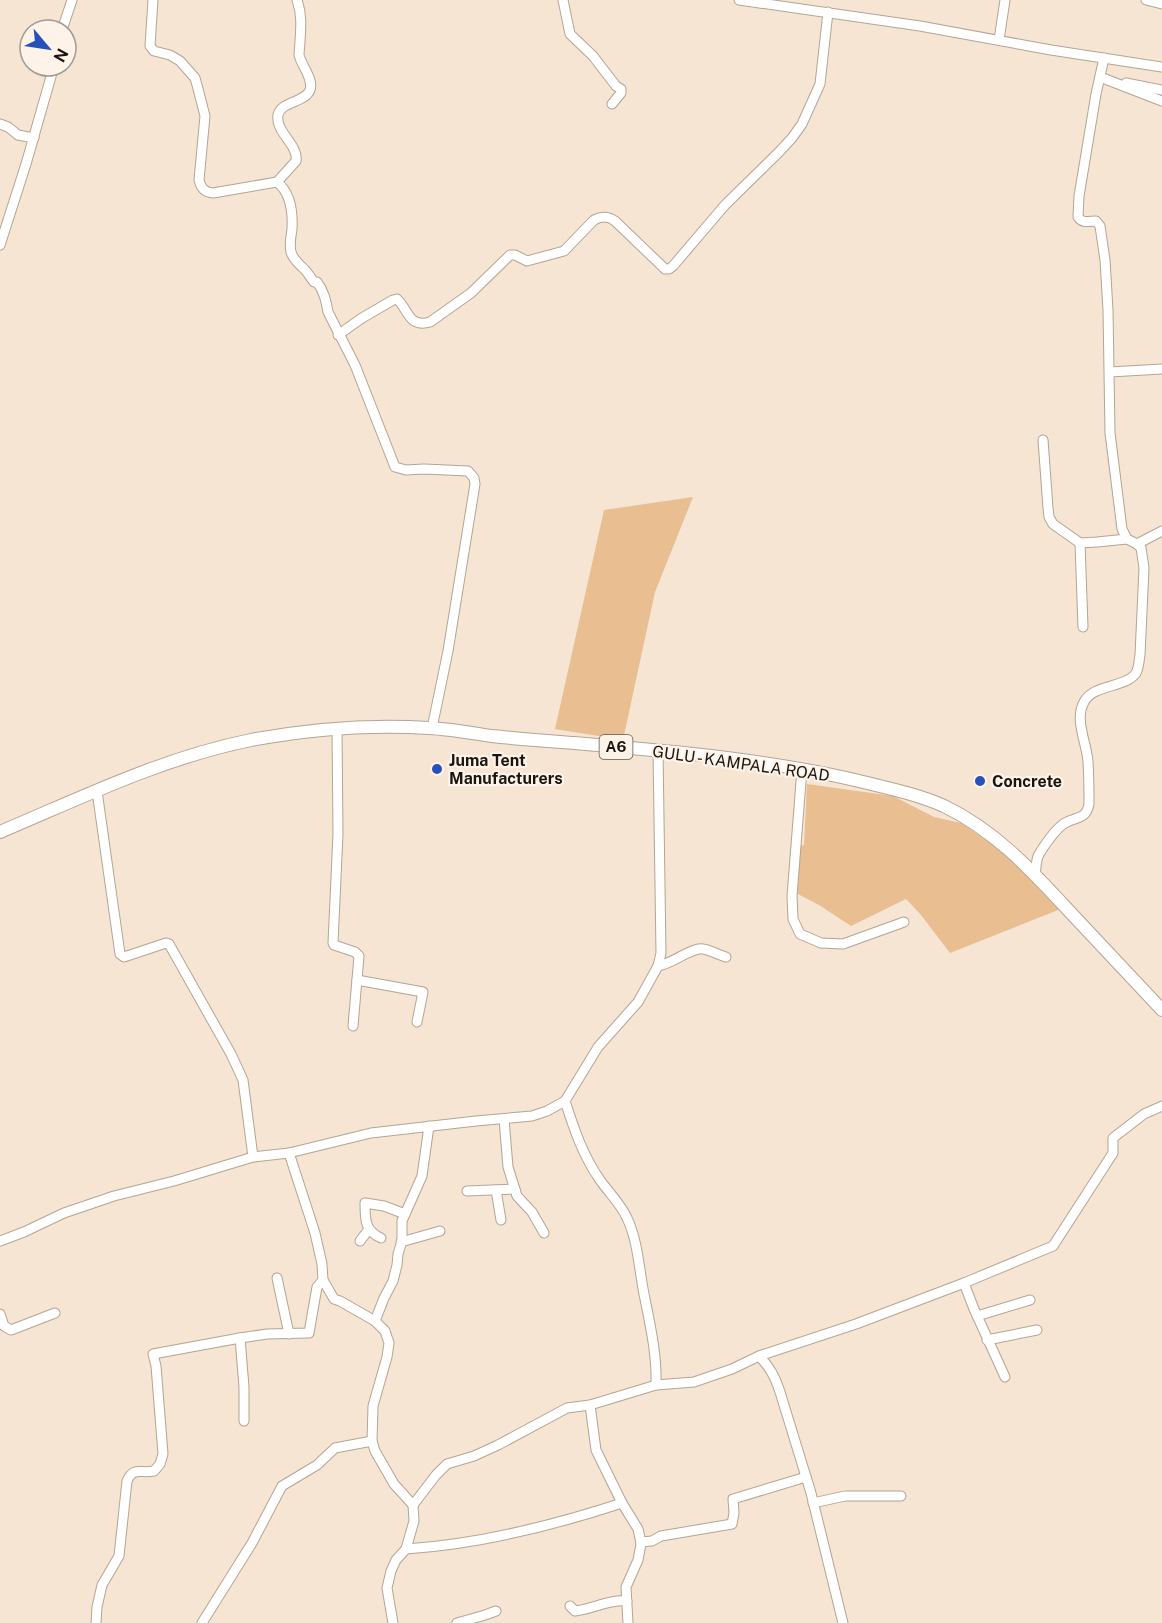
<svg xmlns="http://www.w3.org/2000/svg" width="1162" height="1623" font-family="'Public Sans',sans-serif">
	<rect width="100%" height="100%" fill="#f6e5d3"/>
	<!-- green -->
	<g fill="#e9be90">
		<polygon points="693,497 655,592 623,740 555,729 604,510"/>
		<polygon points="807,784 893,796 934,817 961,823 1009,856 1063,908 950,953 921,915 906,899 851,926 819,905 796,893 799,846 804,845"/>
	</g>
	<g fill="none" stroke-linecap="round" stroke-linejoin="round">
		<!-- minor casing -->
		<g stroke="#b5a494" stroke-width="11">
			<g id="minor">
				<path d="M153,0L150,46L154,51L170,55L180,61L195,78L197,85L205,116L199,180C201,188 204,192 213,193L277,182L296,161C299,145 275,132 278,115C281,101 305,103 310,90C314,79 301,65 299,55C299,51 300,46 300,41C301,27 302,14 297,0"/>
				<polyline points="563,0 570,34 593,56 616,86 621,89 621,93 612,104"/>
				<polyline points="739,0 920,26 1051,50 1162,67"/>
				<polyline points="1146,0 1162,4"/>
				<polyline points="62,30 72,0"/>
				<polyline points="999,40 1005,0"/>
				<path d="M1104,58L1096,94L1079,196L1078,217C1083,224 1089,221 1096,221L1100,226L1105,260L1108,310L1110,433L1122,529L1127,539L1137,544L1162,531"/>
				<polyline points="1100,77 1162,101"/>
				<polyline points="1126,83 1162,90"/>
				<polyline points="0,124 8,127 18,135 34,138"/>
				<path d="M277,182C291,193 293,211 292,229C291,237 289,244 291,252C293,259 297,262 302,267C307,271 310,277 314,282H317C324,291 326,301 328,312L355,365L395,467L406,470L424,469L468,471L474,478L475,484L448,651L432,728"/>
				<polyline points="0,245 26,164 54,66"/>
				<path d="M338,335L362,318L393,300L397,299C409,310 408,328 430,322L471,293L510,255H515L527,261L564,251L594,220C602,216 608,216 615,221L665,269H669L673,266L725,205L779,152L792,138L802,124L820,84L828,12"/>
				<polyline points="1110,372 1162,369"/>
				<polyline points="1043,440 1048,508 1049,517 1053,524 1080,543 1097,542 1127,539"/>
				<polyline points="1080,543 1083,627"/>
				<polyline points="337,728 338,834 333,943 334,945 355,952 359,956 353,1026"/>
				<polyline points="802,769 792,896 793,919 800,934 821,943 843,944 904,922"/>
				<polyline points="97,791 120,954 124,957 166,943 169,944 231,1054 243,1080 253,1157"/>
				<path d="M1035,875C1036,869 1036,862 1038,856C1043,847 1056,828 1065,823C1077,816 1086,820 1089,804C1089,790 1089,776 1088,762C1087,744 1074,719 1084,702C1093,684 1126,688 1136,673C1139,668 1139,660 1140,655L1144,568L1141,548L1137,544"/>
				<path d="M658,966C672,964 692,947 703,949C710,950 719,955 726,957"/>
				<polyline points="357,980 423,992 417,1022"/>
				<path d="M565,1101C574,1129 583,1156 600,1180C609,1193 621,1204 627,1218C638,1241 639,1269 644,1294C650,1324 657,1354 656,1385"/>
				<polyline points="504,1119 508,1167 517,1196 532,1212 544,1233"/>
				<polyline points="289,1153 315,1233 322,1264 323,1280 334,1299 340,1301 375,1321 385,1331 389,1343 387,1357 373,1406 372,1441 375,1451 394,1484 413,1505 414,1521 406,1549 396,1560 391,1571 387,1588 393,1623"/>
				<polyline points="496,1190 501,1220"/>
				<polyline points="467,1191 515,1189"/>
				<path d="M381,1238C365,1231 365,1220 365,1203L384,1206L405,1214"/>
				<polyline points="0,1241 24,1232 64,1213 114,1196 174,1181 253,1157 289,1153 371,1133 476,1121 532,1116 547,1111 565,1101 598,1047 638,1002 658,966 661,953 658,750"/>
				<polyline points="360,1241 369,1229"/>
				<polyline points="401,1242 440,1231"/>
				<polyline points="277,1278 289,1334"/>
				<polyline points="964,1283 974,1309 1005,1377"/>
				<polyline points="0,1314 4,1326 11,1330 55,1313"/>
				<polyline points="977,1316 1030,1300"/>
				<polyline points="375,1321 384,1298 393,1281 397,1265 398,1254 402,1241 402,1221 422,1176 429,1126"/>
				<polyline points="987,1340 1037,1330"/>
				<polyline points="759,1356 856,1324 964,1283 1053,1246 1113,1153 1113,1138 1144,1114 1162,1106"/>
				<polyline points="590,1405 596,1450 622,1503 638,1529 640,1538 641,1544 638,1560 626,1587 628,1623"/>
				<polyline points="244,1421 244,1387 240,1338 267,1334 309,1333 317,1287 323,1280"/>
				<polyline points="813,1503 845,1496 901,1496"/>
				<path d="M413,1505L436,1475L447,1464L474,1456L498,1445L567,1408L590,1405L656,1385L694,1382L732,1369L759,1356C770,1367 775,1377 780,1392L811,1493L843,1623"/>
				<polyline points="641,1542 652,1541 661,1536 732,1524 734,1513 733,1499 806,1477"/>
				<path d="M406,1549C480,1544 552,1526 622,1503"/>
				<path d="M570,1606L575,1611C593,1609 609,1599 627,1601"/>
				<path d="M96,1623L97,1607L102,1585L119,1556L127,1481C134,1466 140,1474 154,1471L160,1464L163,1454L156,1366L153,1354L240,1338"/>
				<polyline points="202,1623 252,1543 282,1486 317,1465 335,1448 372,1441"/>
				<polyline points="457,1623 485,1615 496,1611"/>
			</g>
		</g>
		<!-- major casing -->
		<g stroke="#b5a494" stroke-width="14">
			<path id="major" d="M0,832C83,797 162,758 251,740C310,729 369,724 429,728C450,729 471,733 492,736C519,739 547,741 574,743C669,751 766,759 859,781C887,788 917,794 944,806C996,831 1032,871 1070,912C1101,945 1131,977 1162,1010"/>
		</g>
		<!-- minor -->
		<use href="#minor" stroke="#fff" stroke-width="9"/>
		<!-- major -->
		<use href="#major" stroke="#fff" stroke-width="12"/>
	</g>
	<!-- markers -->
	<g fill="#2551bf" stroke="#fef3e9" stroke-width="2">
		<circle cx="437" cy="769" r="6"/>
		<circle cx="980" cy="781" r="6"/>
	</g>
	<g text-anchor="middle" stroke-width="4.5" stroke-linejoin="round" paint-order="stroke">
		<!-- shield labels -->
		<rect fill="#fef3e9" stroke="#5f5850" stroke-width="1.5" x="599.5" y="735" width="33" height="24" rx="4.5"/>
		<g font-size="15" font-weight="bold" fill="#1b150f">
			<text x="616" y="752">A6</text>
		</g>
		<!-- poi labels -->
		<g font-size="16" font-weight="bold" fill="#1b150f" stroke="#fef3e9" text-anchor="start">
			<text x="449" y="766">Juma Tent<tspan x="449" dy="18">Manufacturers</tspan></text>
			<text x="992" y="787">Concrete</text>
		</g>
		<!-- street labels -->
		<g font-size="16" fill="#1b150f" stroke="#fef3e9">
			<text transform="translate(741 763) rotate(8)" y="6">GULU - KAMPALA ROAD</text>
		</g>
	</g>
	<!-- north arrow -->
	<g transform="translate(48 48) rotate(119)"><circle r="28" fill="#fef3e9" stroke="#a39a92" stroke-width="1.5"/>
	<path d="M0-4.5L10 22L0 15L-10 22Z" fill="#2551bf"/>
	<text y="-9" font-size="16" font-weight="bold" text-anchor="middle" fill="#1b150f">N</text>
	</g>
</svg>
